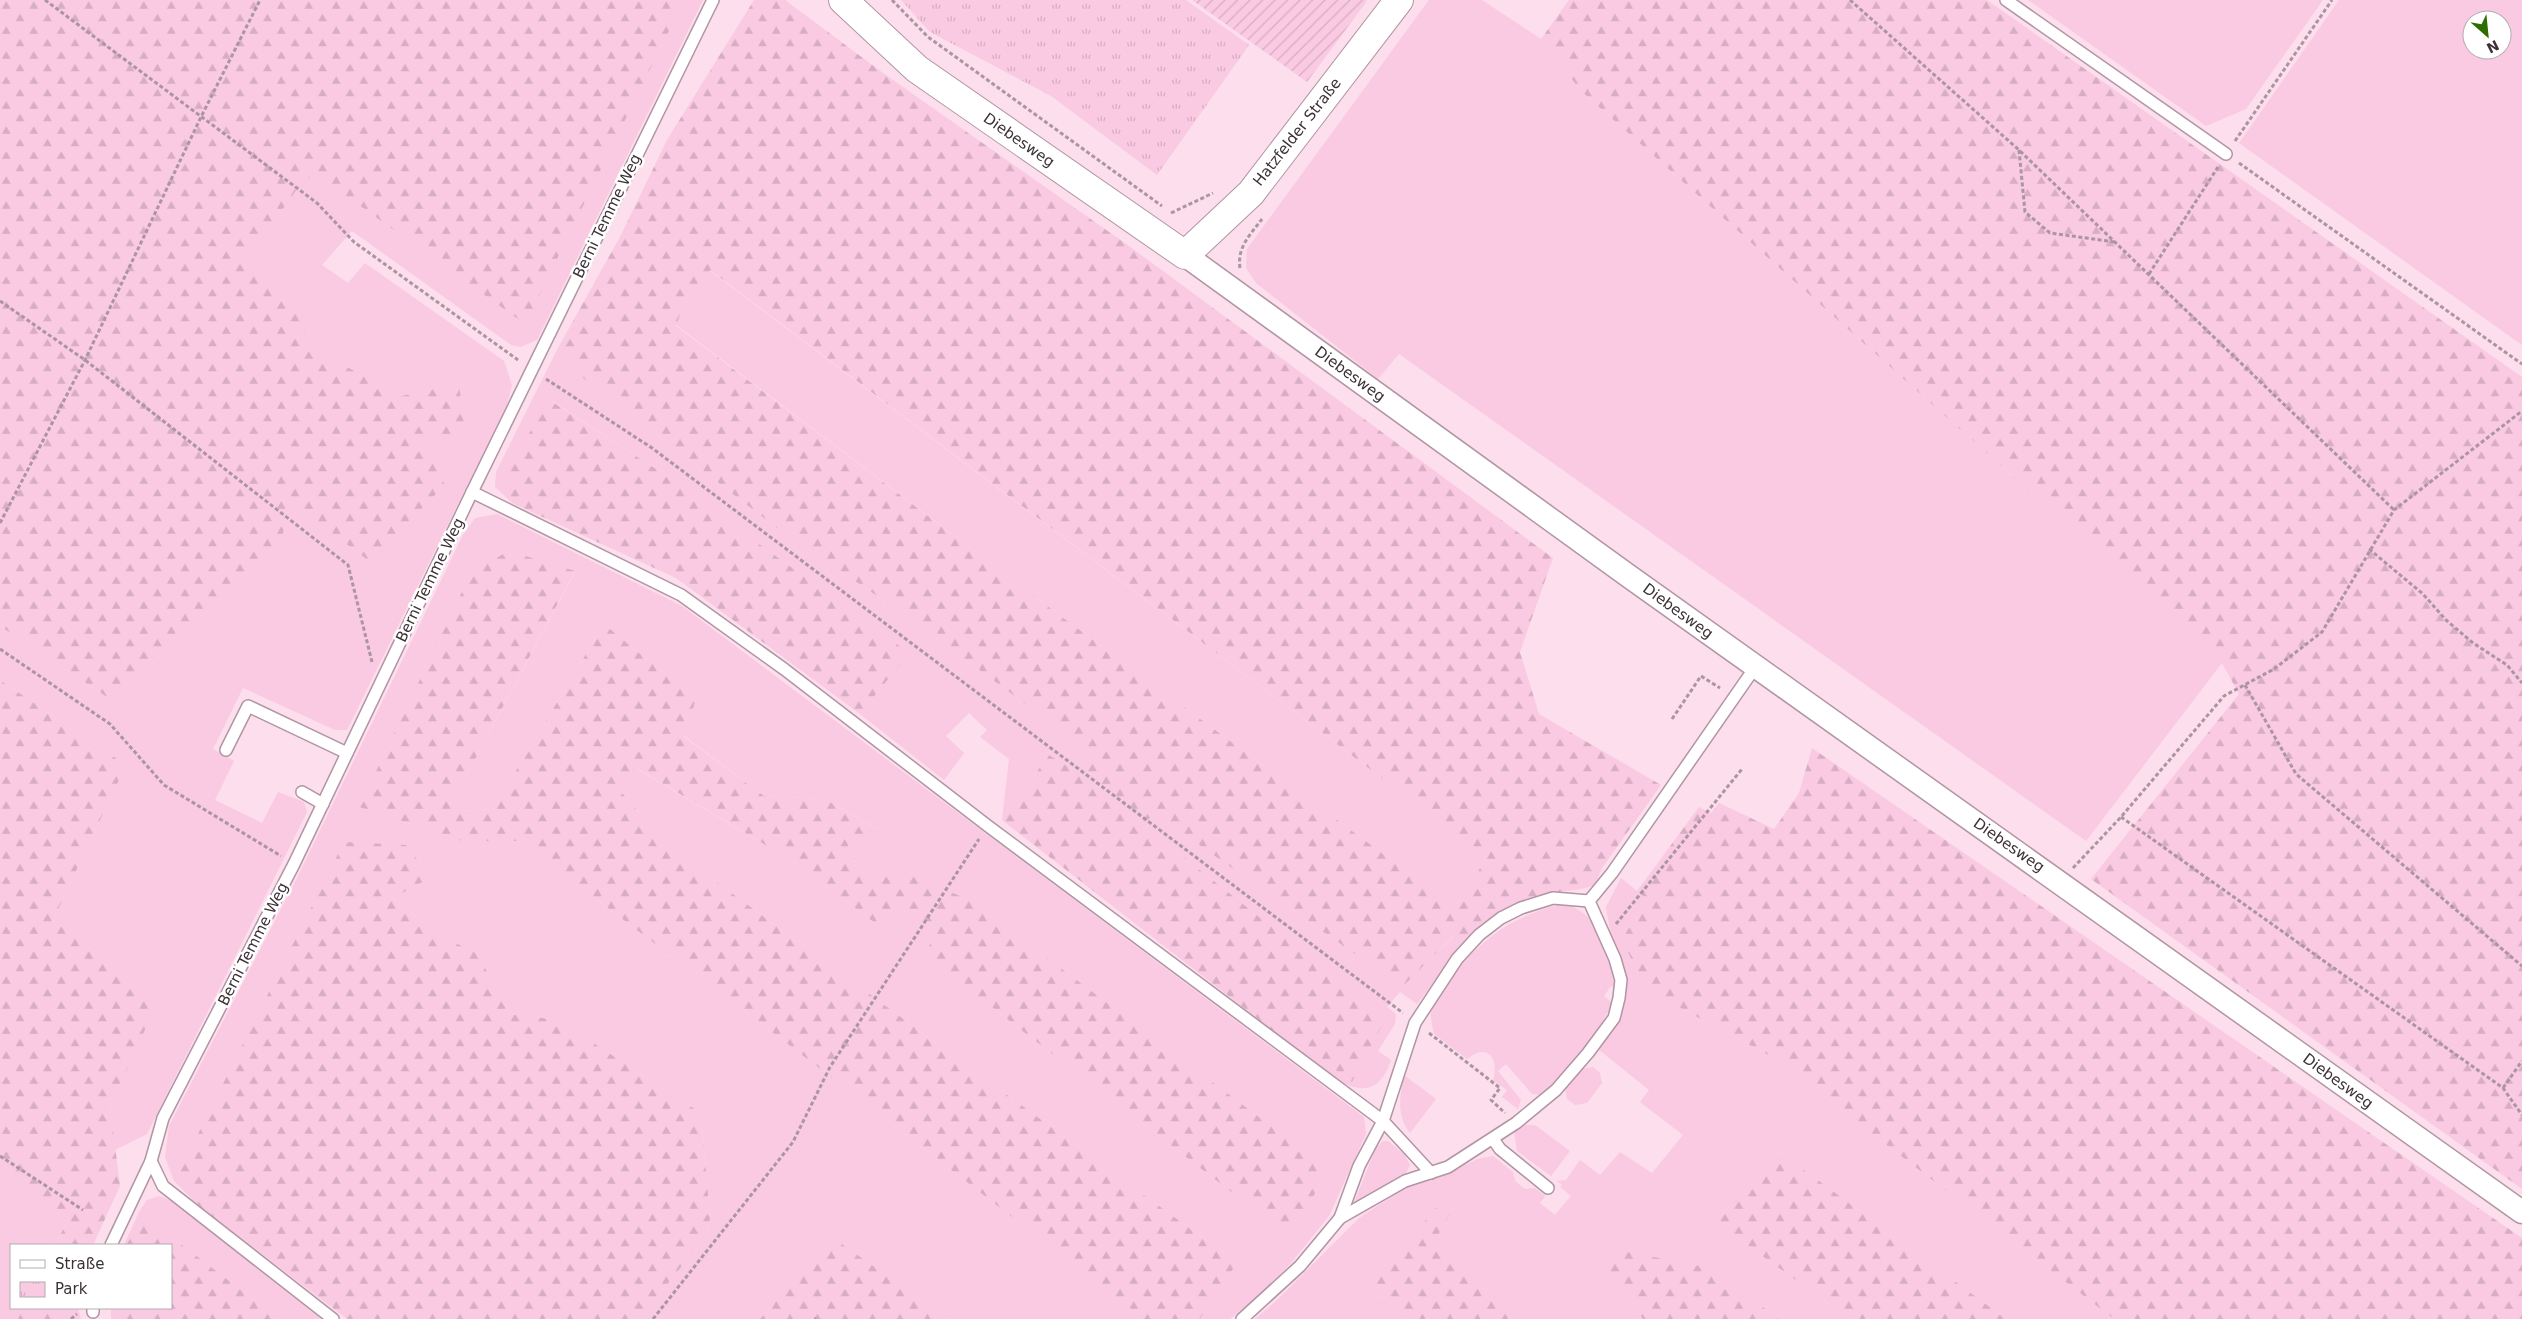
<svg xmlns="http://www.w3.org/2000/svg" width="2522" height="1319" font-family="'DejaVu Sans',sans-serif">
	<defs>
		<pattern id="forest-firs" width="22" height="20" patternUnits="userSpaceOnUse" patternTransform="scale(1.25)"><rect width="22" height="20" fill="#fac9e2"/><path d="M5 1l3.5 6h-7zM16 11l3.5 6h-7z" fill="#d7adc2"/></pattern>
		<pattern id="park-tufts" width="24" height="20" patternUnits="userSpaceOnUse" patternTransform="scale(1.25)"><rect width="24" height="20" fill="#fac9e2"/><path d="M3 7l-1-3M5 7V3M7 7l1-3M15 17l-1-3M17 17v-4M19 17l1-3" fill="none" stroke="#d7adc2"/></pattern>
		<pattern id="garden-furrows" width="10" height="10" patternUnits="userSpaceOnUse" patternTransform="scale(1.25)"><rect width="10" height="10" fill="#fac9e2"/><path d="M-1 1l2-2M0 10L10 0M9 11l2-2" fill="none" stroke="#d7adc2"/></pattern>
	</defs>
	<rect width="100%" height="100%" fill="#fcdeed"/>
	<!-- grass -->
	<g fill="#fac9e2" fill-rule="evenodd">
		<polygon points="684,0 703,0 537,340 520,347 511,345 352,231 322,265 348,283 365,263 504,361 512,385 507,404 347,730 335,730 243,688 213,749 234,761 215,800 262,823 278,792 304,802 307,812 147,1134 115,1150 110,1107 156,1003 53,920 126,765 0,680 0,626 113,701 281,541 291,501 369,561 422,437 459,384 401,396 305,345 302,305 248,259 306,175 345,195"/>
		<polygon points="1429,0 1482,0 1541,39 1581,91 2222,663 2086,841 1399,354 1378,379 1256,283 1246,268 1247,249"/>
		<polygon points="2028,0 2323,0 2246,109 2206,126"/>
		<path d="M2339,0H2522V345L2239,143ZM2472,20H2502V50H2472Z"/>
		<polygon points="709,270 1486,857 1461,903 1451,904 1062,617 676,325 687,295"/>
		<polygon points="559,346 579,375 782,532 898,610 1092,753 1077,773 1049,755 1002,820 1009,759 980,737 987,730 969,713 946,736 964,753 944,780 860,714 908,653 659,471 552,401 502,473 512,503 495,487 496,472"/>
		<polygon points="497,514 682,606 1364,1117 1366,1134 1329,1216 1291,1263 1263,1292 1230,1319 1200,1319 1237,1263 674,851 621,792 637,769 792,861 875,923 912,909 938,930 924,955 1291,1238 1328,1169 914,877 865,877 845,839 877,829 825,799 764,796 683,735 696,700 604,624 493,809 463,811 454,799 575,572 509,551 359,807 462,841 519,841 814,1064 1144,1319 948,1319 832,1238 760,1319 639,1319 708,1234 710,1217 701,1113 558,1020 510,1014 477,953 436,934 392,897 406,845 179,1171 199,1206 174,1181 165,1157 169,1126 296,880 463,535 475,518"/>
		<path d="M1155,814L1401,986L1453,937H1471L1458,950L1417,1004L1400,992L1387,1007L1396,1014L1395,1024L1378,1051L1391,1060C1371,1120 1325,1069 1294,1047L1307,1049L1352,1082L1142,824Z"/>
		<polygon points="1621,878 1647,899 1622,939 1645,989 1770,1056 2114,1319 2006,1319 1780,1152 1715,1222 1850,1319 1779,1319 1710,1268 1606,1272 1643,1319 1511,1319 1503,1298 1432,1244 1450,1214 1369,1291 1402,1319 1255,1319 1275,1302 1359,1218 1408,1186 1441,1176 1478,1159 1493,1156 1513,1172 1515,1181 1525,1189 1535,1188 1545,1196 1540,1203 1555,1215 1571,1196 1560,1187 1562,1185 1557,1181 1566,1180 1580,1160 1600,1175 1620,1152 1652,1173 1683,1135 1640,1102 1649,1090 1598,1049 1620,1018 1625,1003 1628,980 1611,937 1606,907"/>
		<path d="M1562,904C1599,909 1611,957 1615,988L1611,986L1604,996L1612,1003C1597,1038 1569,1068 1542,1095L1532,1094L1506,1064L1498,1071L1521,1100L1518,1109L1502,1097L1507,1090L1493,1080C1500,1058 1487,1042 1467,1059L1434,1034C1433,1028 1430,1018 1431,1011C1433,999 1445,985 1453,975C1484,937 1513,916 1562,904Z"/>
		<polygon points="1593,1067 1600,1073 1602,1083 1587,1103 1575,1105 1567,1099 1565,1088 1581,1069"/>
		<path d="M1404,1075L1436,1099L1410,1133C1396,1115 1400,1096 1404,1075Z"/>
		<polygon points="1522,1125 1535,1125 1570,1151 1551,1176 1517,1151 1514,1131"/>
		<polygon points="1383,1141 1388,1141 1404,1154 1410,1165 1404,1177 1354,1203 1375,1150"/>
		<polygon points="0,1169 69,1218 55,1245 11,1245 11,1308 23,1308 18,1319 0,1319"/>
		<polygon points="159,1196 172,1201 322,1319 279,1319 139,1212 147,1200"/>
		<polygon points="64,1308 78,1308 81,1319 59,1319"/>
	</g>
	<!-- forest -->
	<g fill="url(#forest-firs)" fill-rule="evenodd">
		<polygon points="0,0 684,0 525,324 345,195 306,176 248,259 302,305 306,345 401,396 459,384 465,433 422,437 445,485 369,561 291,502 281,541 113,701 0,626"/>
		<path d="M754,0H785L883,73L1129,246L1553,558L1520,652L1539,714L1661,785L1602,868L1595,885C1579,891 1564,890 1549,894C1518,902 1493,915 1471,937H1452L1402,987L1155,814L1142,824L1370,1005L1382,1025L1352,1082L1307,1049L1294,1047L1002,820L1049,755L1077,772L1092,753L898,610L782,532L579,375L559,346L620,237L667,140ZM710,270L1486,857L1461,903L1451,904L1062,617L676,326L687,295Z"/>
		<polygon points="1569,0 1987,0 2522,377 2522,1189 2091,879 2239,694 2222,663 1581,91 1541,39"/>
		<polygon points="551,401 659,471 909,653 860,714 676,578 512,503 502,473"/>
		<polygon points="509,551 575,571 454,799 463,811 493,809 604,624 696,700 683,736 764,796 825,799 878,830 845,839 865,877 914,877 970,900 1328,1169 1291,1238 924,955 938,930 912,909 875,923 792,861 638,769 621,792 674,851 1237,1263 1200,1319 1144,1319 814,1064 519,841 462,841 359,807 472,571"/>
		<polygon points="0,680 126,765 53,920 157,1003 110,1107 120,1186 93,1245 55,1245 69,1218 0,1169"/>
		<polygon points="1812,748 2522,1238 2522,1319 2114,1319 1770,1056 1645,989 1622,939 1647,899 1637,891 1699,807 1711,813 1719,803 1774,829 1799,793"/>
		<polygon points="344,842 406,845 420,863 426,880 393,898 436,934 477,953 510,1014 558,1020 701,1113 710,1217 708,1234 639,1319 347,1319 199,1206 179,1172"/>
		<polygon points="1780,1152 2006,1319 1850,1319 1715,1222"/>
		<polygon points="1435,1208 1450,1214 1433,1244 1503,1298 1511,1319 1402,1319 1369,1292"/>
		<polygon points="139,1212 279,1319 111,1319 111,1308 171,1308 171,1245 124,1245"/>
		<polygon points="832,1237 948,1319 760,1319"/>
		<polygon points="1623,1251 1710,1268 1779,1319 1643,1319 1606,1272"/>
		<polygon points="23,1308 65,1308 60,1319 18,1319"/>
	</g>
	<!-- park -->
	<polygon fill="url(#park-tufts)" points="901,0 1186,0 1249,45 1157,175 1051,96 930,32"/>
	<!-- garden -->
	<polygon fill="url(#garden-furrows)" points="1192,0 1366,0 1367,1 1307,82"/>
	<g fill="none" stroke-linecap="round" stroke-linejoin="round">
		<!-- service casing -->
		<g stroke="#b195a3" stroke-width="14">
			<g id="service">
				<polyline points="2006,0 2226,154"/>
				<polyline points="472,492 681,595 784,669 988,826 1383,1121 1431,1173"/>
				<polyline points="226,750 248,706 347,753"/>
				<polyline points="302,792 323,804"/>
				<polyline points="1493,1139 1500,1149 1548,1188"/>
				<polyline points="151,1161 163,1186 333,1319"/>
				<polyline points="1340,1218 1359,1166 1383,1121 1415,1023 1457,959 1479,935 1501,918 1521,908 1553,898 1589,901"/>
				<polyline points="111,1245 151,1161 163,1118 294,864 472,492 713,0"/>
				<polyline points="93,1312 93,1308"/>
				<polyline points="1242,1319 1300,1266 1340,1218 1405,1181 1448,1167 1516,1123 1556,1090 1588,1053 1614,1018 1619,998 1621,980 1615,959 1589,901 1612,873 1756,666"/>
			</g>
		</g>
		<!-- minor casing -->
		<g stroke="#b195a3" stroke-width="25">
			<polyline id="minor" points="1185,255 1630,577 2522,1212"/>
		</g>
		<!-- tertiary casing -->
		<g stroke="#b195a3" stroke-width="30">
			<polyline id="tertiary" points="843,0 917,69 1185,255 1251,193 1399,0"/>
		</g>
		<!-- path -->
		<g stroke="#ab95a0" stroke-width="3" stroke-dasharray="4 2.5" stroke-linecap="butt">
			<polyline points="45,0 317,203 354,242 518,360"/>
			<polyline points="892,0 928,37 1162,206"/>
			<polyline points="1850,0 2019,150 2394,510"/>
			<polyline points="2235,141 2332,0"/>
			<polyline points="2019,150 2025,212 2050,233 2115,242"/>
			<polyline points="2239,163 2522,364"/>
			<polyline points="1171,213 1213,193"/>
			<path d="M1240,268C1237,247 1250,235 1262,219"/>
			<polyline points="2149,274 2218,167"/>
			<polyline points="0,301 85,360 348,565 372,662"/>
			<polyline points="546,379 652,448 1403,1013"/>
			<polyline points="0,523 85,360 201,117 260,0"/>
			<polyline points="2369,549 2423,594 2446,620 2473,643 2507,665 2522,683"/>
			<polyline points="0,649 110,724 164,785 281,856"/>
			<polyline points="2245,685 2296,774 2522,966"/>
			<polyline points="1672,719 1701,676 1720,688"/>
			<polyline points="2121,817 2503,1088 2522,1115"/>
			<polyline points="2073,868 2121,817 2224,696 2274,669 2322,632 2394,510 2522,411"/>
			<polyline points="1616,924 1742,769"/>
			<polyline points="1429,1033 1500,1088 1491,1100 1505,1113"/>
			<polyline points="2503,1088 2522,1061"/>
			<polyline points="0,1156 83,1210"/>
			<polyline points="71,1319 77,1314"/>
			<polyline points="653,1319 793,1142 830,1067 979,839"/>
			<polyline points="815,1319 816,1318"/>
		</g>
		<!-- service -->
		<use href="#service" stroke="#fff" stroke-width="11"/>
		<!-- minor -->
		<use href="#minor" stroke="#fff" stroke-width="22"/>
		<!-- tertiary -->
		<use href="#tertiary" stroke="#fff" stroke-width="28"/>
	</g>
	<g text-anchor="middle" stroke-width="5" stroke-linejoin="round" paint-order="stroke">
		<!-- street labels -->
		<g font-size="15" fill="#3c3136" stroke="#fff">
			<text transform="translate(1297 132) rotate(-52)" y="5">Hatzfelder Straße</text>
			<text transform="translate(1019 140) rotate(35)" y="5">Diebesweg</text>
			<text transform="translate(607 216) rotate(-64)" y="5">Berni Temme Weg</text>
			<text transform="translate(1350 374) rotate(36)" y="5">Diebesweg</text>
			<text transform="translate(430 580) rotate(-64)" y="5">Berni Temme Weg</text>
			<text transform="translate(1678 611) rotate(36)" y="5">Diebesweg</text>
			<text transform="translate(2009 845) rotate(35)" y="5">Diebesweg</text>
			<text transform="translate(253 944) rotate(-63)" y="5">Berni Temme Weg</text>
			<text transform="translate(2338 1081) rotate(36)" y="5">Diebesweg</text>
		</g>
	</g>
	<!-- legend -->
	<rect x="10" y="1244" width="162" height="65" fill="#ffffff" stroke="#b1adaf"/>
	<rect x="20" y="1260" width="25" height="8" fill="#ffffff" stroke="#b1adaf"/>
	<text x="55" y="1269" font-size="15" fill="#3c3136">Straße</text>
	<rect x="20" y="1282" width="25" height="15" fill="url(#park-tufts)" stroke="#b1adaf"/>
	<text x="55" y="1294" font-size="15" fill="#3c3136">Park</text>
	<!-- north arrow -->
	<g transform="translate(2487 35) rotate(153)"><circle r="24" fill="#ffffff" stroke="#b1adaf"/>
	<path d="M0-4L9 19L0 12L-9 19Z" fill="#2f6d00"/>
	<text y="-8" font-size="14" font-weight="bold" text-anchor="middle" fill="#3c3136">N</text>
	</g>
</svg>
